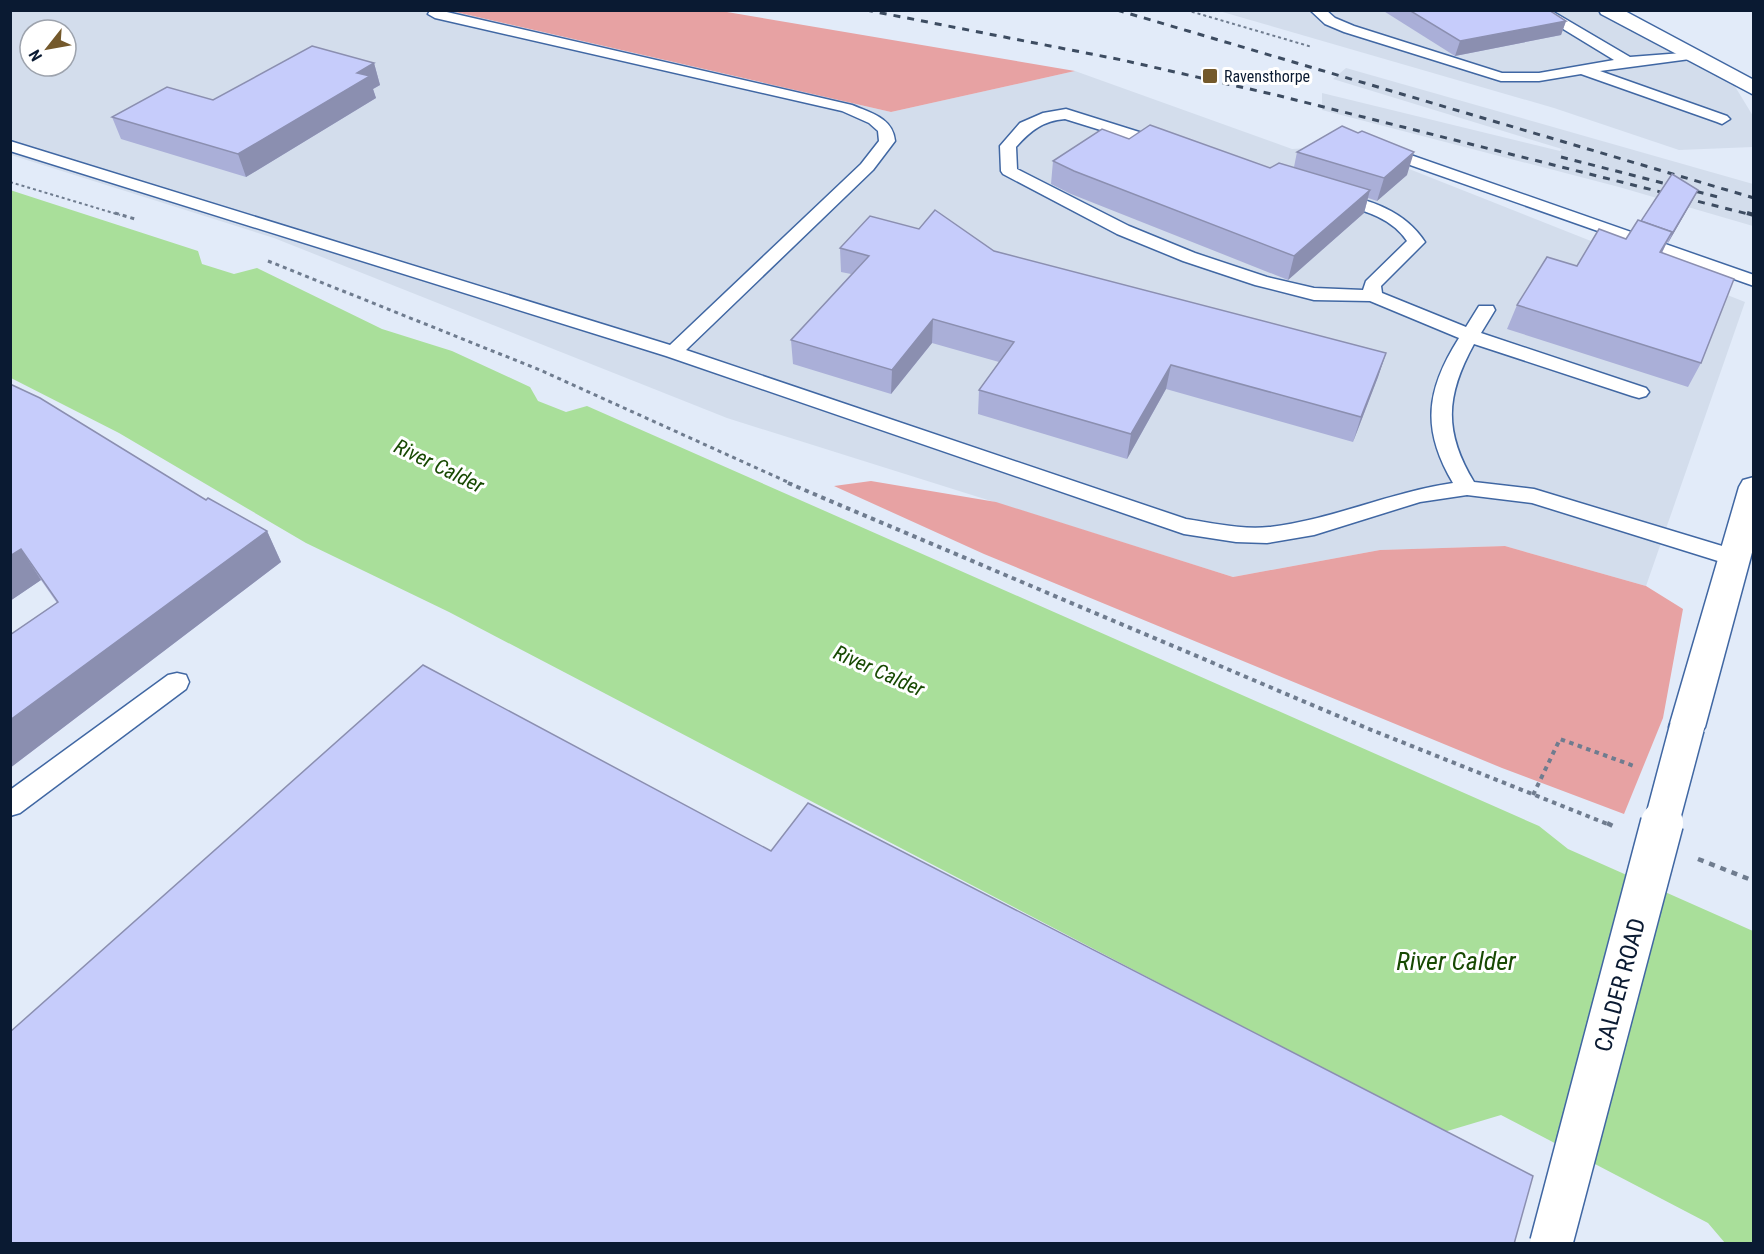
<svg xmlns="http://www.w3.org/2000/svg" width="1764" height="1254" font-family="'Roboto Condensed',sans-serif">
	<rect width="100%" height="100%" fill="#e2ebf9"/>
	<!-- built -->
	<g fill="#d3ddec" fill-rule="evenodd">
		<path d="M11,11H451L891,112L1075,71L1292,149L1351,146L1745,302L1646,586L1505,546L1380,550L1233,577L727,418L274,238L11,155ZM30,30H66V66H30Z"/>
		<polygon points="1219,11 1608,11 1728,75 1753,116 1753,147 1679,150 1554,108"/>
		<polygon points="1346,68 1753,184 1753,226 1619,187 1322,110 1322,93 1560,151 1562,149 1333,79"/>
	</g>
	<!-- green -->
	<g fill="#e7a2a3">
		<polygon points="451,11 721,11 1075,71 891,112"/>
		<polygon points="871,481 996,502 1233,577 1380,550 1505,546 1646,586 1683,609 1663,718 1624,814 1502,768 984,554 834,486"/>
	</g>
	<!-- water -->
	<polygon fill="#a9df9a" points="10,190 198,251 202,264 234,274 257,268 382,329 452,351 530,387 538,401 566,412 587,406 1539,826 1568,849 1753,931 1753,1243 1725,1243 1708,1223 1501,1115 1444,1132 449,612 306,543 119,433 11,378"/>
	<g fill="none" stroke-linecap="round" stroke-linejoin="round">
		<!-- service casing -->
		<g stroke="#4067a3" stroke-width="3">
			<g id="service">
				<path d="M438,10L852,105C871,113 893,118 895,141L873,170L686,350L1186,519C1213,523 1242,530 1269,527C1332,520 1390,492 1453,483C1421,429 1426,390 1459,338L1370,301L1314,300L1255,285L1183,261L1117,234L1003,174L1001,171L1000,146L1020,123L1043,113L1066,109L1171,142L1173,145L1165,150L1065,119C1043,121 1031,130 1016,147L1017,169L1129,226L1195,253L1267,277L1314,288L1363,290L1366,281L1407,241C1390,215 1357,209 1330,201L1328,197L1336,192C1371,201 1404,210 1425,242L1381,286L1382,293L1466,327L1479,306H1493L1495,310L1481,333L1646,388L1649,392L1646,396L1639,398L1632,396L1474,344C1446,395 1443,431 1474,482L1534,489L1742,552L1745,558L1742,564L1734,566L1532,503L1467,495L1420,502L1314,535L1267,543L1236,542L1184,534L666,356L10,151V141L670,345L861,164L879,141L878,131L869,123L842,111L435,18L428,14L430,11Z"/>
				<polygon points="1310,10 1326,10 1335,18 1354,26 1502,73 1539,73 1614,60 1532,10 1550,10 1630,57 1695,52 1697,55 1695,58 1690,59 1600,71 1727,116 1730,119 1722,124 1717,122 1581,74 1539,81 1501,81 1344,32 1325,24"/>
				<polygon points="1382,145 1754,275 1754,286 1376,153 1374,150"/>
				<polygon points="177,673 186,675 189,682 186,689 20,813 10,816 10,790 168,675"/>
			</g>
		</g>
		<!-- tertiary casing -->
		<g stroke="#4067a3" stroke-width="3">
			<g id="tertiary">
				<polygon points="1599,10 1623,10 1754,80 1754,95 1601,14"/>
				<polygon points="1754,477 1754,545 1705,727 1699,737 1687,741 1675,737 1669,727 1739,487 1743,480"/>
			</g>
		</g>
		<!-- path-far3 -->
		<g stroke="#6f7c8f" stroke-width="2" stroke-dasharray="3 3" stroke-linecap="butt">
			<polyline points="1186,10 1312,47"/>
			<polyline points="10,182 120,215"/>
		</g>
		<!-- path-far2 -->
		<g stroke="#6f7c8f" stroke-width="3" stroke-dasharray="4 4" stroke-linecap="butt">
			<polyline points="115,213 135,219"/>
			<polyline points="268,261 540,370 792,484"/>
		</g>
		<!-- path-far1 -->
		<g stroke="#6f7c8f" stroke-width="4" stroke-dasharray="4.5 4.5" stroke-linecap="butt">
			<polyline points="788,483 1369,729 1610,825"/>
			<polyline points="1533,795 1560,739 1634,766"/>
		</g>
		<!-- path -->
		<g stroke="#6f7c8f" stroke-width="4.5" stroke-dasharray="6 6" stroke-linecap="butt">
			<polyline points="1607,823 1613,826"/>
			<polyline points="1698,859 1754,881"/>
		</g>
		<!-- service -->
		<use href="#service" fill="#fff" fill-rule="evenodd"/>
		<!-- tertiary -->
		<use href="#tertiary" fill="#fff" fill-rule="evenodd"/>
		<!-- rail-far1 -->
		<g stroke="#3d4c61" stroke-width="3" stroke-dasharray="7 7" stroke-linecap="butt">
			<polyline points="866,10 1122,60 1276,95 1752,215"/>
			<polyline points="1117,10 1754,198"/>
			<polyline points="1561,157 1718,197"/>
		</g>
		<!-- rail -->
		<polyline stroke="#3d4c61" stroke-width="4" stroke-dasharray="8 8" stroke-linecap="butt" points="1747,213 1754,215"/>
		<!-- tertiary-bridge-far1 casing -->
		<g stroke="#4067a3" stroke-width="37" stroke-linecap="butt">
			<polyline id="tertiary-bridge-far1" points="1661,825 1687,727"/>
		</g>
		<!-- tertiary-bridge casing -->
		<g stroke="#4067a3" stroke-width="45" stroke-linecap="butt">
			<polyline id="tertiary-bridge" points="1551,1244 1662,823"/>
		</g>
		<!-- tertiary-bridge-far1 -->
		<use href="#tertiary-bridge-far1" stroke="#fff" stroke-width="34"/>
		<!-- tertiary-bridge -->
		<use href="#tertiary-bridge" stroke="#fff" stroke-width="42"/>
	</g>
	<!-- wall -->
	<g fill="#aaafd8">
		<polygon points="1382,10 1549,10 1566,21 1561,35 1455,56"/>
		<polygon points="374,63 380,85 373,89 376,98 246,177 121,139 112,117 213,100"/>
		<polygon points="1358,133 1407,175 1377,201 1368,198 1364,213 1288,280 1071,194 1051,184 1053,161 1129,139 1270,168 1294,167 1297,152"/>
		<polygon points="1698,190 1668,243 1667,242 1662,253 1701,363 1688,387 1507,329 1517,305 1577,266 1626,239 1641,221"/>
		<polygon points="840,248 994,251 1386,353 1378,377 1353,442 1166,389 1127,459 978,414 979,390 999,362 932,343 891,394 793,364 791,340 851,274 841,272"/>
		<polygon points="10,384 206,500 267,531 281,562 10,768 10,635 57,603 41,580 10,601"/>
	</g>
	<!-- shaded-wall -->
	<g fill="#8b8fb0">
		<polygon points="1566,21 1561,35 1455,56 1460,41"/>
		<polygon points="374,63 380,85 373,89 376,98 246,177 238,154 357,73"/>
		<polygon points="1414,152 1407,175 1377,201 1384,178"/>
		<polygon points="1370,190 1364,213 1288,280 1294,256"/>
		<polygon points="1698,190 1694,198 1668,243 1672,234"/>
		<polygon points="1672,232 1660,256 1660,252"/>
		<polygon points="933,319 932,343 891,394 892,370"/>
		<polygon points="1386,353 1378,377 1353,442 1361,417"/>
		<polygon points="1171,365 1166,389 1127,459 1131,434"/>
		<polygon points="267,531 281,562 10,768 10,720"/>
		<polygon points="21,549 41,580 10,601 10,556"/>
	</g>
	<!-- building -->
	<g fill="#c6ccfb" stroke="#8b8fb0" stroke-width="1.5">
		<polygon points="1409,10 1549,10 1566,21 1460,41"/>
		<polygon points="312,46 374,63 357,73 370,76 238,154 112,117 167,87 213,100"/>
		<polygon points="1150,125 1270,168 1279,163 1370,190 1294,256 1074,171 1053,161 1102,129 1129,139"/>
		<polygon points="1342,126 1358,133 1362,131 1414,152 1384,178 1297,152"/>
		<polygon points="1672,174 1698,190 1672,234 1671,234 1672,232 1641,221"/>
		<polygon points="935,210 994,251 1386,353 1361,417 1171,365 1131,434 979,390 1014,342 933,319 892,370 791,340 869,256 840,248 870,216 919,229"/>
		<polygon points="1638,220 1672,232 1660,252 1734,279 1701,363 1517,305 1547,257 1577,266 1599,229 1626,239"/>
		<polygon points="10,384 40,398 206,500 208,498 267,531 10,720 10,635 58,602 21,549 10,556"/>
		<polygon points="423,665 771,851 808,803 1533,1176 1514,1244 10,1244 10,1032"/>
	</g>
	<!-- markers -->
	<rect fill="#74592b" stroke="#fff" stroke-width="2" x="1202" y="68" width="16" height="16" rx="3"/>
	<g text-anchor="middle" stroke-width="6" stroke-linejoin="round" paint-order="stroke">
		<!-- far-poi labels -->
		<g font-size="16" fill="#0a1a32" stroke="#fff" text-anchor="start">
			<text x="1224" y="82">Ravensthorpe</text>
		</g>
		<!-- water labels -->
		<g font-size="21" font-style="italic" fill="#174902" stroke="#fff">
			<text transform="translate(439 466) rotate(26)" y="7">River Calder</text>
			<text transform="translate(879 671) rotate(24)" y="7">River Calder</text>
		</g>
		<!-- near-street labels -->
		<g font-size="24" fill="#0a1a32" stroke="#fff">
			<text transform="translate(1620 985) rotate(-75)" y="8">CALDER ROAD</text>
		</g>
		<!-- near-water labels -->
		<g font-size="26" font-style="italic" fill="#174902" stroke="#fff">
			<text x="1456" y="970">River Calder</text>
		</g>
	</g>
	<!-- border -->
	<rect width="1764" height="1254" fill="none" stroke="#0a1a32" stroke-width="24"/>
	<!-- north arrow -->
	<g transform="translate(48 48) rotate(239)"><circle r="28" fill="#ffffff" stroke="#9da3ad" stroke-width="1.5"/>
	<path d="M0-4.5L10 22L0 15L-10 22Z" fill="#74592b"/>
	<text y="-9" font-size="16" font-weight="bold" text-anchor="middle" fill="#0a1a32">N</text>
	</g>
</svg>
